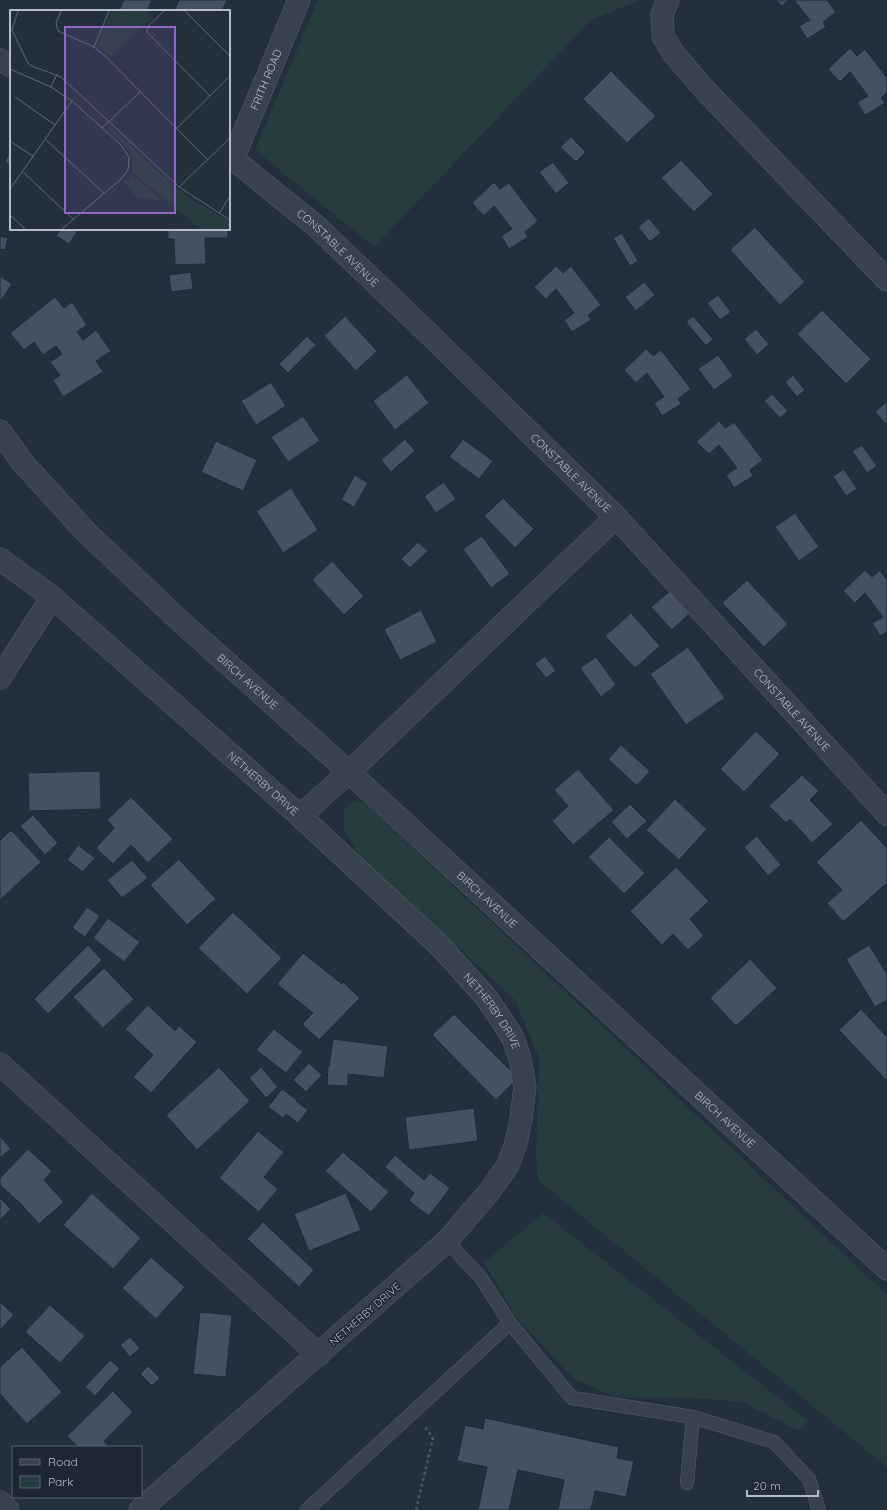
<svg xmlns="http://www.w3.org/2000/svg" width="887" height="1510" font-family="Quicksand,sans-serif">
	<rect width="100%" height="100%" fill="#242f3e"/>
	<!-- green -->
	<g fill="#263c3f">
		<polygon points="318,0 641,0 591,20 374,247 255,150"/>
		<polygon points="355,800 365,803 887,1295 887,1467 538,1180 536,1158 539,1058 515,1000 358,854 344,829 344,809"/>
		<polygon points="543,1213 808,1421 799,1431 742,1402 693,1398 616,1397 574,1379 516,1317 484,1263"/>
	</g>
	<!-- building -->
	<g fill="#455162" stroke="#1f2835">
		<polygon points="124,0 152,0 147,11 119,11"/>
		<polygon points="179,0 227,0 222,11 174,11"/>
		<polygon points="776,0 788,0 782,6"/>
		<polygon points="794,0 827,0 836,12 823,22 826,27 807,39 799,26 810,20"/>
		<polygon points="850,48 857,56 865,49 887,78 887,93 881,98 885,103 865,115 857,102 868,96 850,72 840,82 828,69"/>
		<polygon points="611,71 656,116 627,143 583,99"/>
		<polygon points="571,137 586,152 576,162 560,147"/>
		<polygon points="11,148 11,165 5,162"/>
		<polygon points="681,160 713,194 694,212 661,178"/>
		<polygon points="553,162 569,183 556,194 539,172"/>
		<polygon points="494,182 500,189 509,183 538,221 525,232 528,237 509,249 501,236 512,229 494,206 484,216 472,203"/>
		<polygon points="649,218 661,233 650,242 638,227"/>
		<polygon points="755,227 805,282 780,305 730,250"/>
		<polygon points="61,229 79,229 69,244 56,236"/>
		<polygon points="168,229 228,229 228,238 205,238 206,264 175,265 174,239 168,239"/>
		<polygon points="622,233 638,261 630,266 613,238"/>
		<polygon points="0,236 8,238 5,250 0,249"/>
		<polygon points="556,266 563,273 571,266 601,305 588,315 591,320 572,332 564,320 574,313 556,289 546,299 534,287"/>
		<polygon points="191,272 193,289 171,292 169,275"/>
		<polygon points="0,276 12,284 0,302"/>
		<polygon points="644,282 655,295 636,311 625,297"/>
		<polygon points="718,295 731,312 720,320 707,303"/>
		<polygon points="55,297 64,308 72,302 87,325 77,332 83,340 96,330 111,351 96,361 103,372 63,397 53,380 60,375 50,362 62,354 56,346 43,355 34,342 24,350 10,333"/>
		<polygon points="822,310 871,359 846,384 797,334"/>
		<polygon points="345,316 377,351 356,371 324,336"/>
		<polygon points="693,316 713,339 706,346 686,322"/>
		<polygon points="756,329 769,344 757,355 744,339"/>
		<polygon points="307,336 316,345 288,373 279,364"/>
		<polygon points="646,349 653,356 661,350 691,389 678,399 681,404 662,416 654,403 664,397 647,373 636,383 624,370"/>
		<polygon points="718,355 733,376 714,390 698,369"/>
		<polygon points="407,375 429,403 395,430 373,401"/>
		<polygon points="793,375 805,390 797,397 785,382"/>
		<polygon points="271,382 286,406 256,425 241,401"/>
		<polygon points="772,394 788,411 780,418 764,401"/>
		<polygon points="887,401 887,425 875,412"/>
		<polygon points="303,416 320,441 288,462 271,437"/>
		<polygon points="719,421 725,428 734,422 763,460 750,470 753,476 734,488 726,475 737,468 719,445 709,454 696,442"/>
		<polygon points="405,439 415,451 391,472 381,460"/>
		<polygon points="463,439 493,461 479,479 449,457"/>
		<polygon points="216,441 257,460 243,491 201,472"/>
		<polygon points="862,445 877,466 867,473 852,451"/>
		<polygon points="844,469 857,489 846,496 833,476"/>
		<polygon points="355,475 368,483 354,507 341,500"/>
		<polygon points="444,482 456,499 436,513 424,496"/>
		<polygon points="291,488 318,530 283,553 256,511"/>
		<polygon points="503,498 534,529 515,548 484,516"/>
		<polygon points="795,513 819,547 799,561 775,527"/>
		<polygon points="482,536 510,574 491,588 463,549"/>
		<polygon points="418,542 428,551 410,568 401,559"/>
		<polygon points="332,561 364,596 344,615 312,580"/>
		<polygon points="865,570 872,577 880,570 887,580 887,632 880,636 872,623 883,617 865,593 855,603 843,591"/>
		<polygon points="747,580 788,624 764,647 722,603"/>
		<polygon points="670,591 690,613 672,630 651,607"/>
		<polygon points="421,610 437,642 400,660 384,629"/>
		<polygon points="631,613 660,646 635,668 605,636"/>
		<polygon points="688,647 725,698 686,725 650,674"/>
		<polygon points="545,656 556,671 546,678 535,664"/>
		<polygon points="596,657 616,685 601,697 580,668"/>
		<polygon points="756,731 780,754 744,792 720,769"/>
		<polygon points="621,745 650,771 637,786 608,759"/>
		<polygon points="578,769 614,810 573,845 552,821 568,806 554,790"/>
		<polygon points="100,771 101,809 29,811 28,773"/>
		<polygon points="802,775 819,791 810,800 833,824 812,843 790,819 786,823 769,806"/>
		<polygon points="131,797 173,839 148,863 131,845 113,864 96,848 114,828 107,820"/>
		<polygon points="675,799 707,829 679,860 646,830"/>
		<polygon points="630,804 647,821 627,839 611,822"/>
		<polygon points="33,815 58,843 45,855 20,826"/>
		<polygon points="861,820 887,848 887,883 843,922 827,903 842,890 816,862"/>
		<polygon points="11,830 41,862 0,900 0,840"/>
		<polygon points="757,836 781,865 768,876 744,847"/>
		<polygon points="609,837 645,873 624,894 588,857"/>
		<polygon points="78,845 95,858 83,872 67,860"/>
		<polygon points="179,859 216,899 187,925 150,885"/>
		<polygon points="132,860 148,878 122,898 107,880"/>
		<polygon points="676,867 709,901 690,919 704,936 688,950 673,934 662,945 630,911"/>
		<polygon points="87,907 100,916 85,937 72,928"/>
		<polygon points="233,912 282,958 247,994 198,948"/>
		<polygon points="108,918 140,942 124,962 93,938"/>
		<polygon points="88,945 102,960 48,1014 34,999"/>
		<polygon points="869,945 887,974 887,1000 875,1007 846,959"/>
		<polygon points="303,953 342,984 343,982 360,998 319,1040 302,1024 313,1013 277,984"/>
		<polygon points="750,959 777,988 736,1026 710,998"/>
		<polygon points="104,968 134,999 103,1028 73,997"/>
		<polygon points="148,1005 175,1031 179,1026 197,1042 151,1093 133,1077 153,1055 125,1029"/>
		<polygon points="861,1009 887,1037 887,1081 839,1030"/>
		<polygon points="454,1014 518,1078 496,1100 432,1035"/>
		<polygon points="274,1029 303,1052 286,1073 256,1050"/>
		<polygon points="333,1039 388,1046 384,1078 348,1074 348,1086 327,1085 328,1066 329,1066"/>
		<polygon points="309,1063 322,1075 306,1092 293,1080"/>
		<polygon points="219,1067 250,1101 197,1150 166,1115"/>
		<polygon points="261,1067 278,1087 266,1098 249,1078"/>
		<polygon points="282,1089 297,1100 296,1101 308,1110 298,1123 286,1114 283,1118 268,1107"/>
		<polygon points="474,1108 478,1141 409,1150 405,1117"/>
		<polygon points="258,1131 284,1152 264,1177 278,1189 259,1212 219,1178"/>
		<polygon points="0,1136 11,1149 0,1158"/>
		<polygon points="28,1149 52,1171 44,1180 64,1202 39,1224 21,1204 0,1185 0,1178"/>
		<polygon points="343,1152 389,1192 371,1212 325,1171"/>
		<polygon points="395,1155 424,1180 430,1173 450,1188 429,1216 409,1201 414,1193 385,1167"/>
		<polygon points="92,1193 141,1238 113,1269 63,1225"/>
		<polygon points="346,1193 361,1230 309,1251 294,1214"/>
		<polygon points="0,1198 11,1209 0,1220"/>
		<polygon points="263,1222 314,1270 299,1287 247,1239"/>
		<polygon points="151,1257 185,1287 156,1319 122,1288"/>
		<polygon points="0,1302 14,1315 0,1330"/>
		<polygon points="50,1305 85,1336 60,1363 25,1332"/>
		<polygon points="200,1312 232,1315 226,1377 193,1374"/>
		<polygon points="130,1337 140,1348 130,1357 120,1345"/>
		<polygon points="22,1347 62,1392 27,1424 0,1394 0,1367"/>
		<polygon points="110,1360 120,1368 95,1396 85,1387"/>
		<polygon points="148,1366 160,1378 152,1386 140,1374"/>
		<polygon points="113,1391 133,1412 104,1441 109,1447 78,1447 67,1436"/>
		<polygon points="485,1418 619,1447 617,1458 634,1461 626,1497 595,1491 591,1510 558,1510 564,1480 518,1470 509,1510 478,1510 487,1467 457,1461 465,1425 483,1429"/>
	</g>
	<g fill="none" stroke-linecap="round" stroke-linejoin="round">
		<!-- service casing -->
		<g stroke="#565f6c" stroke-width="14">
			<g id="service">
				<polyline points="447,1241 481,1278 510,1323 572,1398 693,1417 774,1442 809,1479 819,1510"/>
				<polyline points="687,1483 693,1417"/>
				<polyline points="307,1510 510,1323"/>
			</g>
		</g>
		<!-- minor casing -->
		<g stroke="#565f6c" stroke-width="23">
			<g id="minor">
				<polyline points="668,0 662,14 663,36 673,53 704,89 887,280"/>
				<polyline points="0,60 11,66"/>
				<path id="s1" d="M229,157L233,159L316,226L428,333L616,517L887,814"/>
				<path id="s2" d="M233,159L299,0"/>
				<path id="s3" d="M0,431L22,462L86,532L180,621L349,772L887,1269"/>
				<path id="s4" d="M0,559L52,597L300,816L441,947L485,996L501,1019L513,1038L520,1059L525,1087L521,1119L516,1143L508,1165L489,1192L447,1241L140,1510"/>
				<polyline points="0,678 52,597"/>
				<polyline points="300,816 349,772 616,517"/>
				<polyline points="0,1064 319,1355"/>
				<polyline points="0,1502 8,1510"/>
			</g>
		</g>
		<!-- path -->
		<polyline stroke="#44595c" stroke-width="2.5" stroke-dasharray="3 3" stroke-linecap="butt" points="416,1510 433,1438 425,1427"/>
		<!-- service -->
		<use href="#service" stroke="#38414e" stroke-width="13"/>
		<!-- minor -->
		<use href="#minor" stroke="#38414e" stroke-width="22"/>
	</g>
	<g text-anchor="middle" stroke-width="3" stroke-linejoin="round" paint-order="stroke">
		<!-- street labels -->
		<g font-size="11" fill="#b4bcc9" stroke="#1d2633">
			<text dy="4" stroke="none"><textPath href="#s2" startOffset="86">FRITH ROAD</textPath></text>
			<text dy="4" stroke="none"><textPath href="#s1" startOffset="142">CONSTABLE AVENUE</textPath></text>
			<text dy="4" stroke="none"><textPath href="#s1" startOffset="466">CONSTABLE AVENUE</textPath></text>
			<text dy="4" stroke="none"><textPath href="#s3" startOffset="353">BIRCH AVENUE</textPath></text>
			<text dy="4" stroke="none"><textPath href="#s1" startOffset="790">CONSTABLE AVENUE</textPath></text>
			<text dy="4" stroke="none"><textPath href="#s4" startOffset="346">NETHERBY DRIVE</textPath></text>
			<text dy="4" stroke="none"><textPath href="#s3" startOffset="677">BIRCH AVENUE</textPath></text>
			<text dy="4" stroke="none"><textPath href="#s4" startOffset="670">NETHERBY DRIVE</textPath></text>
			<text dy="4" stroke="none"><textPath href="#s3" startOffset="1001">BIRCH AVENUE</textPath></text>
			<text transform="translate(365 1314) rotate(-41)" y="4">NETHERBY DRIVE</text>
		</g>
	</g>
	<!-- overview -->
	<g transform="translate(10 10)">
		<rect width="220" height="220" fill="#242f3e"/>
		<path d="M101,1H135L144,7L128,20L101,47L87,35ZM100,116L165,177L182,190L220,211V219H191L122,162V147L119,140L100,122L98,117ZM122,166L155,192L126,187L115,173Z" fill="#263c3f"/>
		<path fill="none" stroke="#5e6776" stroke-width="1" d="M8,1L2,20L18,53L22,56L51,67L169,177L220,210M51,1L46,13L48,21L84,37L94,45L197,149M154,1L138,16L137,22L200,86M175,1L220,46M84,37L99,1M0,59L41,77L62,91L110,134L119,147L118,160L110,170L52,219M41,77L47,64M5,87L45,115M92,118L131,81M166,119L220,66M36,130L95,184M0,131L24,147M13,162L64,210M169,177L220,128M0,179L62,91M209,204L220,186M0,205L15,219"/>
		<path fill="#9266c3" fill-opacity="0.15" stroke="#9266c3" stroke-width="2" d="M55,17H165V203H55Z"/>
		<rect width="220" height="220" fill="none" stroke="#b4bcc9" stroke-width="2"/>
	</g>
	<!-- legend -->
	<rect x="12" y="1446" width="130" height="52" fill="#1d2633" stroke="#59626f"/>
	<rect x="20" y="1459" width="20" height="6" fill="#38414e" stroke="#59626f"/>
	<text x="48" y="1466" font-size="12" fill="#b4bcc9">Road</text>
	<rect x="20" y="1476" width="20" height="12" fill="#263c3f" stroke="#59626f"/>
	<text x="48" y="1486" font-size="12" fill="#b4bcc9">Park</text>
	<!-- scale -->
	<path d="M747 1490v6h71v-6" fill="none" stroke="#b4bcc9" stroke-width="2"/>
	<text x="753" y="1490" font-size="12" fill="#b4bcc9" stroke="#1d2633" stroke-width="3" paint-order="stroke">20 m</text>
</svg>
